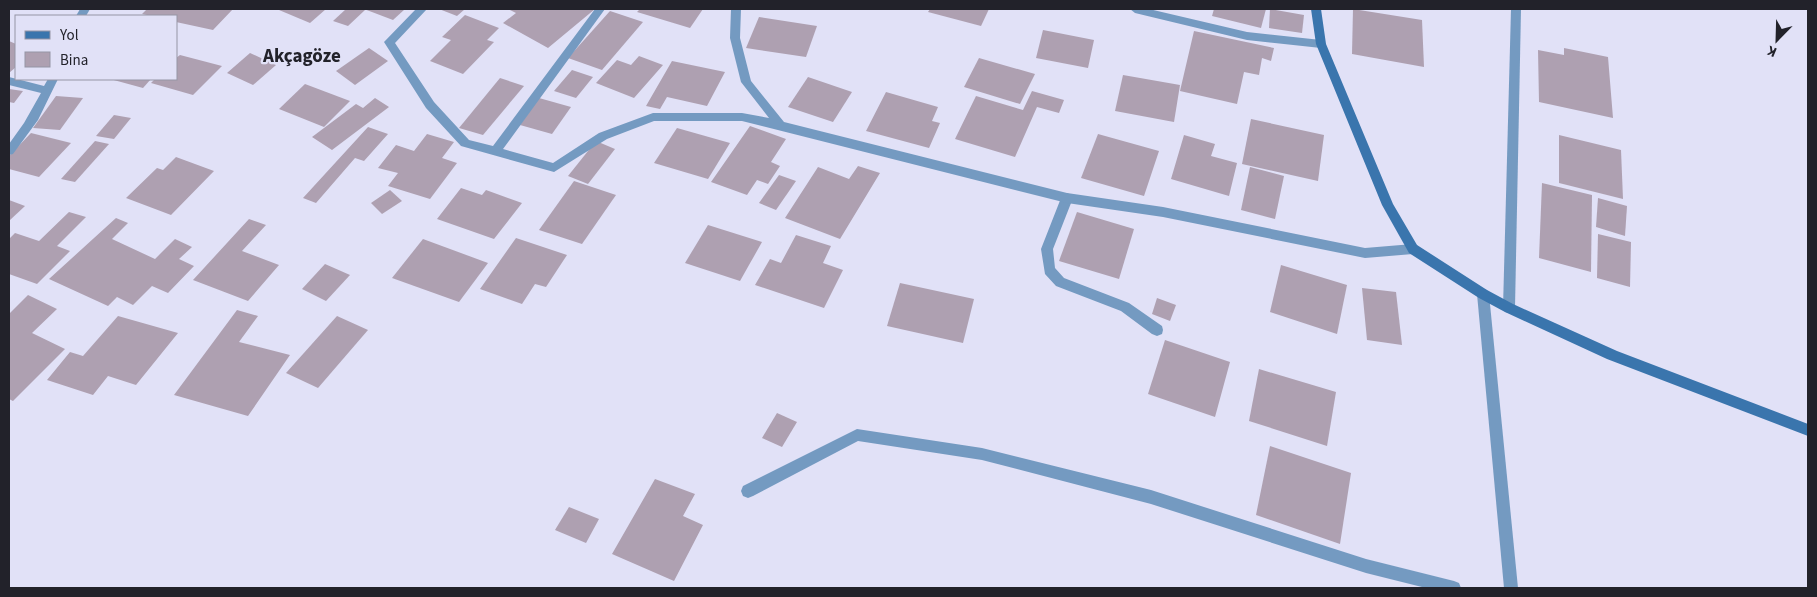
<svg xmlns="http://www.w3.org/2000/svg" width="1817" height="597" font-family="'Source Sans 3',sans-serif">
	<rect width="100%" height="100%" fill="#e1e1f7"/>
	<!-- building -->
	<g fill="#aea0b1">
		<polygon points="147,9 233,9 213,30 176,22 176,16 152,16 142,14"/>
		<polygon points="281,9 326,9 310,23 279,10"/>
		<polygon points="346,9 361,9 365,10 348,26 333,21"/>
		<polygon points="364,9 405,9 393,20"/>
		<polygon points="439,9 465,9 457,16"/>
		<polygon points="508,9 595,9 548,48 503,23 516,13"/>
		<polygon points="640,9 703,9 690,28 637,12"/>
		<polygon points="930,9 989,9 981,26 928,12"/>
		<polygon points="1214,9 1266,9 1261,28 1212,16"/>
		<polygon points="1270,9 1304,15 1302,33 1269,28"/>
		<polygon points="1353,9 1422,20 1424,67 1352,54"/>
		<polygon points="610,11 643,22 602,70 568,58"/>
		<polygon points="465,15 499,28 487,40 494,42 463,74 430,61 451,40 442,37"/>
		<polygon points="759,17 817,26 806,57 746,48"/>
		<polygon points="1043,30 1094,40 1088,68 1036,58"/>
		<polygon points="1194,31 1274,48 1271,61 1262,58 1259,75 1244,72 1237,104 1180,91"/>
		<polygon points="9,41 16,44 16,67 9,73"/>
		<polygon points="369,48 388,61 355,85 336,71"/>
		<polygon points="1564,48 1608,57 1613,118 1539,102 1538,50 1564,55"/>
		<polygon points="250,53 276,65 253,85 227,73"/>
		<polygon points="180,55 222,66 193,95 151,83 155,79 176,79 176,58"/>
		<polygon points="639,56 663,65 634,98 596,83 617,60 631,65"/>
		<polygon points="979,58 1035,74 1020,104 964,87"/>
		<polygon points="672,61 725,72 707,106 667,97 660,109 646,106"/>
		<polygon points="572,70 593,77 576,98 554,91"/>
		<polygon points="1123,75 1180,85 1174,122 1115,111"/>
		<polygon points="808,77 852,92 833,122 788,107"/>
		<polygon points="500,78 524,86 483,135 459,128"/>
		<polygon points="110,79 151,79 143,88"/>
		<polygon points="305,84 350,101 324,127 279,109"/>
		<polygon points="9,89 23,91 14,103 9,102"/>
		<polygon points="1032,91 1064,100 1059,113 1037,107 1015,157 955,139 976,96 1023,110"/>
		<polygon points="886,92 938,107 932,121 940,123 929,148 866,131"/>
		<polygon points="56,96 83,98 60,130 33,128"/>
		<polygon points="375,98 389,107 332,150 312,137 356,104 363,108"/>
		<polygon points="539,98 571,107 552,134 520,125"/>
		<polygon points="114,115 131,118 114,139 96,136"/>
		<polygon points="1251,119 1324,135 1318,181 1242,164"/>
		<polygon points="750,126 786,139 771,162 780,166 768,184 757,180 747,195 711,182"/>
		<polygon points="368,127 388,134 364,161 355,158 316,203 303,198"/>
		<polygon points="677,128 730,143 708,179 654,163"/>
		<polygon points="31,133 71,143 39,177 9,169 9,156"/>
		<polygon points="427,134 454,142 442,158 457,163 430,199 388,186 398,173 378,168 396,145 414,151"/>
		<polygon points="1098,134 1159,151 1144,196 1081,178"/>
		<polygon points="1184,135 1215,144 1211,156 1237,163 1229,196 1171,179"/>
		<polygon points="1559,135 1621,150 1623,199 1559,183"/>
		<polygon points="95,141 109,144 75,182 61,179"/>
		<polygon points="596,141 615,149 588,184 568,176"/>
		<polygon points="176,157 214,171 171,215 126,198 157,168 163,170"/>
		<polygon points="858,166 880,173 840,239 785,218 818,167 849,179"/>
		<polygon points="1250,167 1284,176 1275,219 1241,210"/>
		<polygon points="779,175 796,181 776,210 759,203"/>
		<polygon points="574,181 616,195 582,244 539,230"/>
		<polygon points="1542,183 1592,195 1591,272 1539,258"/>
		<polygon points="461,188 482,195 486,190 522,203 494,239 437,219"/>
		<polygon points="390,190 402,201 382,214 371,203"/>
		<polygon points="1598,198 1627,206 1625,236 1596,227"/>
		<polygon points="9,200 25,206 9,221"/>
		<polygon points="69,212 86,217 57,246 70,251 37,284 9,274 9,239 15,233 39,241"/>
		<polygon points="1077,212 1134,229 1119,279 1059,261"/>
		<polygon points="116,218 128,223 112,239 155,259 175,239 192,247 179,259 194,266 168,293 152,286 133,305 117,297 108,306 49,279"/>
		<polygon points="249,219 266,225 242,251 279,265 248,301 193,280"/>
		<polygon points="708,225 762,242 740,281 685,263"/>
		<polygon points="1598,234 1631,242 1630,287 1597,278"/>
		<polygon points="796,235 831,246 823,263 843,270 824,308 755,285 770,259 781,263"/>
		<polygon points="516,238 567,255 546,287 535,284 522,304 480,289"/>
		<polygon points="423,239 488,263 459,302 392,278"/>
		<polygon points="325,264 350,275 326,301 302,289"/>
		<polygon points="1281,265 1347,285 1337,334 1270,312"/>
		<polygon points="900,283 974,299 963,343 887,326"/>
		<polygon points="1362,288 1396,292 1402,345 1367,340"/>
		<polygon points="28,295 57,309 32,333 65,349 13,401 9,399 9,314"/>
		<polygon points="1157,298 1176,305 1170,321 1152,314"/>
		<polygon points="237,310 258,316 239,342 290,355 248,416 174,395"/>
		<polygon points="118,316 178,333 136,385 108,376 93,395 47,380 70,352 83,356"/>
		<polygon points="337,316 368,330 318,388 286,373"/>
		<polygon points="1165,340 1230,362 1215,417 1148,394"/>
		<polygon points="1259,369 1336,392 1327,446 1249,421"/>
		<polygon points="777,413 797,422 782,447 762,438"/>
		<polygon points="1270,446 1351,473 1340,544 1256,515"/>
		<polygon points="655,479 695,494 683,516 703,525 674,581 612,554"/>
		<polygon points="569,507 599,519 586,543 555,530"/>
	</g>
	<g fill="none" stroke-linecap="round" stroke-linejoin="round">
		<!-- lane -->
		<g fill="#749ac1" fill-rule="evenodd">
			<polygon points="1130,9 1149,9 1247,32 1321,40 1326,44 1321,48 1247,40 1135,13"/>
			<polygon points="1067,193 1071,195 1073,198 1053,249 1055,268 1064,278 1129,303 1162,326 1163,330 1162,334 1157,336 1152,334 1121,311 1056,286 1045,274 1041,249 1061,198 1063,195"/>
			<polygon points="857,429 982,448 1151,490 1366,559 1454,581 1459,583 1461,588 1426,588 1366,573 1151,504 982,460 858,441 753,496 748,498 743,496 741,491 743,486"/>
		</g>
		<!-- street -->
		<g fill="#749ac1" fill-rule="evenodd">
			<polygon points="80,9 90,9 86,16 76,16"/>
			<polygon points="416,9 427,9 395,43 434,102 469,140 493,146 595,9 605,9 503,149 553,163 599,133 653,113 742,113 769,118 741,82 730,38 731,9 741,9 740,38 751,81 784,122 1067,193 1163,207 1365,248 1413,244 1417,245 1419,249 1417,253 1413,254 1365,258 1163,217 1067,203 742,121 654,121 607,139 554,172 461,146 426,108 384,42"/>
			<polygon points="1511,9 1521,9 1515,308 1513,312 1509,313 1505,312 1503,308"/>
			<polygon points="9,77 44,86 48,79 58,79 38,120 13,154 9,155 9,144 24,123 41,93 9,85"/>
			<polygon points="1483,289 1487,290 1489,294 1518,588 1504,588 1477,294 1479,290"/>
		</g>
		<!-- secondary -->
		<polygon fill="#3a75ad" fill-rule="evenodd" points="1311,9 1321,9 1326,44 1393,204 1417,245 1487,290 1513,304 1617,351 1808,424 1808,436 1607,359 1505,312 1479,298 1409,253 1382,205 1316,44"/>
	</g>
	<g text-anchor="middle" stroke-width="4.5" stroke-linejoin="round" paint-order="stroke">
		<!-- quarter labels -->
		<g font-size="19" font-weight="bold" fill="#22222a" stroke="#e1e1f7">
			<text x="302" y="62">Akçagöze</text>
		</g>
	</g>
	<!-- border -->
	<rect width="1817" height="597" fill="none" stroke="#22222a" stroke-width="20"/>
	<!-- legend -->
	<rect x="15" y="15" width="162" height="65" fill="#e1e1f7" stroke="#9595a5"/>
	<rect x="25" y="31" width="25" height="8" fill="#3a75ad" stroke="#9595a5"/>
	<text x="60" y="40" font-size="15" fill="#22222a">Yol</text>
	<rect x="25" y="52" width="25" height="15" fill="#aea0b1" stroke="#9595a5"/>
	<text x="60" y="65" font-size="15" fill="#22222a">Bina</text>
	<!-- north arrow -->
	<g transform="translate(1777 40) rotate(203)" stroke="#e1e1f7" stroke-width="4" paint-order="stroke">
	<path d="M0-4L9 19L0 12L-9 19Z" fill="#22222a"/>
	<text y="-8" font-size="14" font-weight="bold" text-anchor="middle" fill="#22222a">K</text>
	</g>
</svg>
